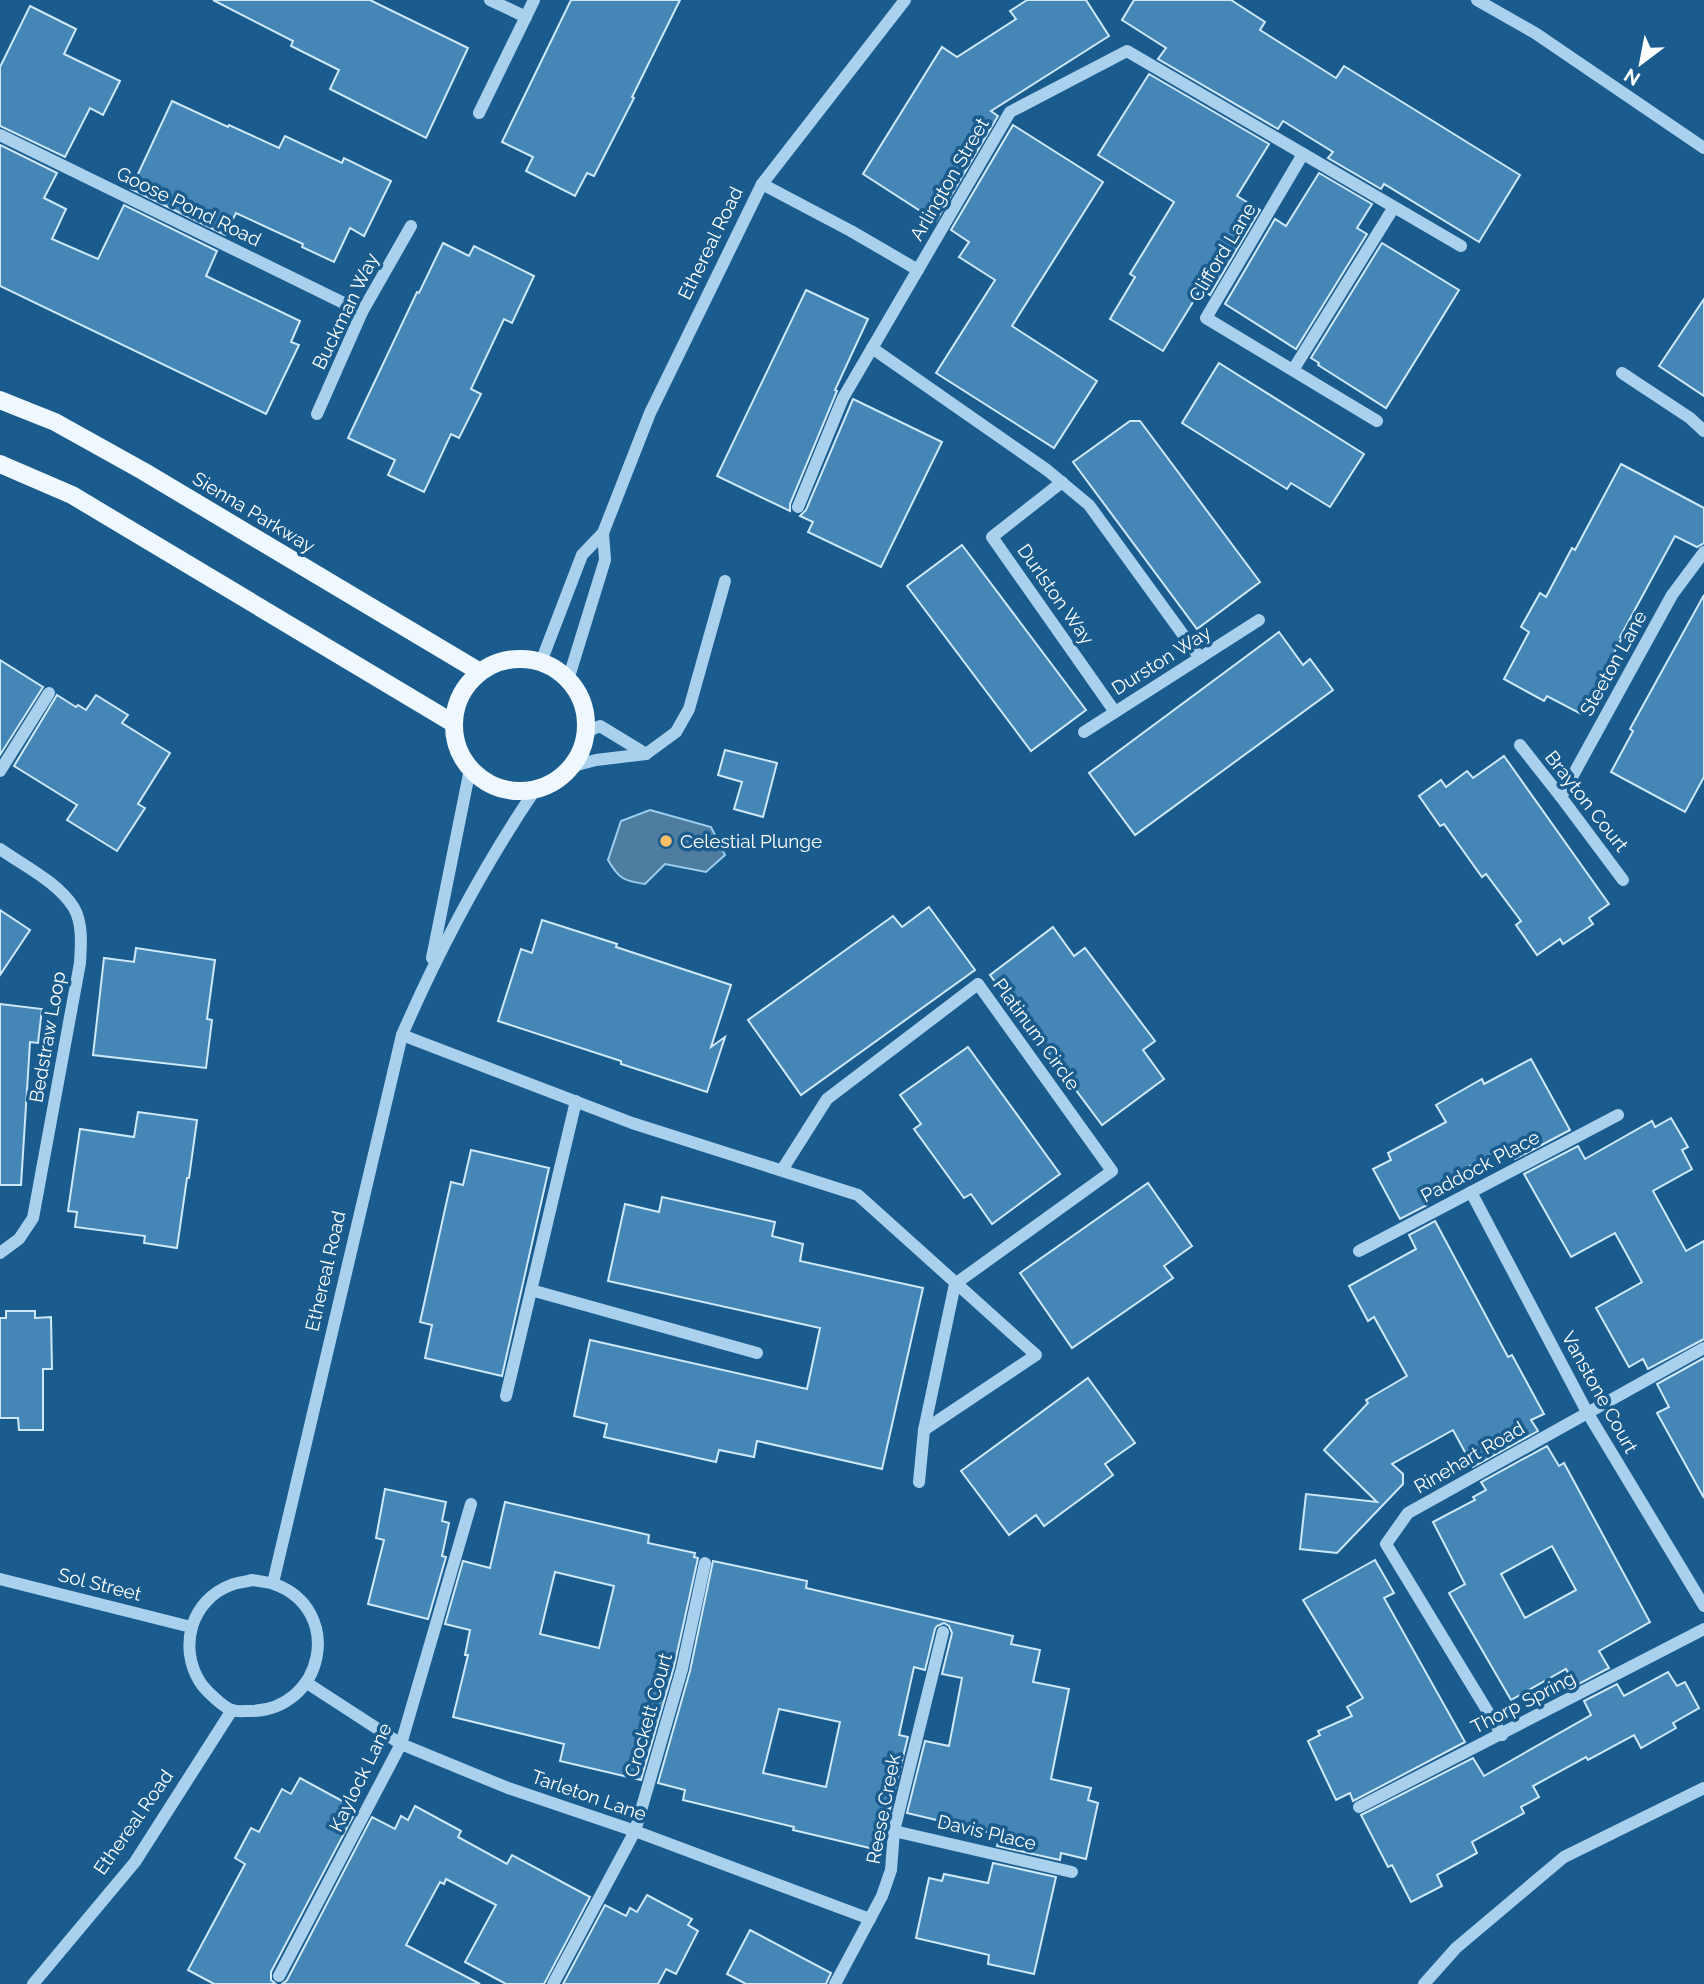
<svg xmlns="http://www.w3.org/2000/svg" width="1704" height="1984" font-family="Raleway,sans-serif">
	<rect width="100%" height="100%" fill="#1b5c8e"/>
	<!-- water -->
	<path fill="#4f7da0" stroke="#9ccef0" stroke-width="2" d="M650,810L711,827L725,855L706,872L665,864L645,884C624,881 619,879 608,860L621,821Z"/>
	<!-- building -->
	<g fill="#4486b6" stroke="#cfe8fa" stroke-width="2" fill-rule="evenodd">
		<polygon points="213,0 370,0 468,48 426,138 330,89 339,70 291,46 293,41"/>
		<polygon points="571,0 680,0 632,97 634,98 594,176 587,173 575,196 526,171 533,157 502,142"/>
		<polygon points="1027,0 1086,0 1109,36 991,111 998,116 936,221 863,174 942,47 957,57 1016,19 1010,11"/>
		<polygon points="1134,0 1231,0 1265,22 1260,30 1336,78 1344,66 1520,175 1479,242 1384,184 1381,189 1328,158 1333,152 1283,121 1278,129 1158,59 1166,48 1122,20"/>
		<polygon points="30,6 76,29 64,54 120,81 103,115 90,108 65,157 0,126 0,67"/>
		<polygon points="1149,74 1269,144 1237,196 1260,210 1210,295 1201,289 1163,351 1110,319 1135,277 1130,274 1174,202 1098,155"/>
		<polygon points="172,101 228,127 229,125 279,148 285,136 342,163 344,158 391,181 364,236 350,228 334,262 302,247 303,244 236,213 225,235 131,189"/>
		<polygon points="1013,125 1103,182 1012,326 1097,381 1054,448 936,373 995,280 959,257 969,242 951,230"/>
		<polygon points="0,145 57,173 44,198 66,209 52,239 98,259 124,205 217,251 206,276 300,321 291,342 299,345 266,414 0,286"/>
		<polygon points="1319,173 1372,204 1357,228 1367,234 1296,349 1225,304 1275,219 1286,226"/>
		<polygon points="443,243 469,256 474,246 534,276 512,323 504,319 471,389 481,394 459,438 451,434 424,492 388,475 395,460 348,438 417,292 419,293"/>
		<polygon points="1382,243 1459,290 1386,408 1318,365 1319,363 1311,358"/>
		<polygon points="806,290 868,319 835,390 837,391 790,504 790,511 717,476"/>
		<polygon points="1704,299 1704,396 1659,366"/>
		<polygon points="1219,363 1364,454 1330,507 1291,483 1287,489 1182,423"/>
		<polygon points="853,399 942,442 881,567 808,532 813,522 800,516 806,510"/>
		<polygon points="1130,421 1140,421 1260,582 1197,629 1073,462"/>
		<polygon points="1621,464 1704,508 1704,543 1697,547 1675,536 1620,637 1622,638 1581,714 1547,696 1544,701 1504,679 1529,632 1521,627 1540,593 1546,597 1572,548 1575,550"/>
		<polygon points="962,545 1086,710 1031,751 907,586"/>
		<polygon points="1704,595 1704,777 1685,812 1611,772 1633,731 1630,729"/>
		<polygon points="1279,632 1303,665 1310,659 1333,690 1135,835 1089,773"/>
		<polygon points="0,660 43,687 0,755"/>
		<polygon points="57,695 76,707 78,705 86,710 96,695 128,715 122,723 170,753 138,804 145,808 117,851 67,820 77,805 14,766"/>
		<polygon points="725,750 777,763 763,817 734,809 742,782 718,775"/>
		<polygon points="1504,756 1609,904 1589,918 1593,924 1563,944 1560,939 1537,955 1516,925 1521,921 1486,874 1482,877 1444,824 1440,826 1419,796 1441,780 1446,787 1467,771 1473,778"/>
		<polygon points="929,907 975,970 801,1095 748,1020 893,916 902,927"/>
		<polygon points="0,910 30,930 0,975"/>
		<polygon points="542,920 617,944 616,947 731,985 711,1047 725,1037 707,1092 621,1064 621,1061 498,1021 521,949 532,953"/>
		<polygon points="1053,927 1074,956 1085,948 1155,1041 1143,1050 1164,1079 1102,1125 990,975"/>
		<polygon points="136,948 215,960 207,1019 212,1020 206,1068 93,1055 104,958 134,962"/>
		<polygon points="0,1004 42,1009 38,1043 30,1042 21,1185 0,1185"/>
		<polygon points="968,1047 1060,1174 992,1224 971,1194 964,1198 914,1129 921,1124 900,1095"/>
		<polygon points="1531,1059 1570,1130 1515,1159 1507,1145 1448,1179 1449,1181 1422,1196 1427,1205 1400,1219 1373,1169 1391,1160 1388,1153 1446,1122 1436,1105 1482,1079 1484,1084"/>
		<polygon points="138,1112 197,1120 189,1178 187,1178 177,1248 144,1243 145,1236 75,1227 77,1212 68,1211 80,1129 134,1137"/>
		<polygon points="1671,1118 1688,1147 1682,1150 1692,1169 1653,1191 1686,1251 1704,1241 1704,1339 1648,1369 1643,1359 1629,1367 1596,1308 1642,1282 1615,1233 1571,1257 1524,1174 1578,1146 1585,1159 1652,1121 1655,1127"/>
		<polygon points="471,1150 549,1168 502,1376 425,1358 432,1325 420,1322 451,1182 463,1185"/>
		<polygon points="1148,1183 1192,1246 1164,1266 1173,1278 1072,1348 1020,1273"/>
		<polygon points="662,1197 775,1222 772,1236 803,1244 800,1261 923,1288 882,1469 757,1441 754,1457 719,1450 716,1462 604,1437 607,1424 574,1416 590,1340 807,1389 820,1328 608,1281 625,1204 659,1212"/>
		<polygon points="1435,1221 1508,1357 1512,1355 1544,1414 1531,1420 1538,1431 1473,1467 1453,1430 1392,1464 1403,1474 1403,1484 1337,1553 1300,1549 1306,1494 1377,1502 1324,1450 1368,1403 1366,1400 1407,1376 1374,1317 1368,1321 1349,1286 1416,1249 1409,1235"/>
		<polygon points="6,1311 35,1311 35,1318 51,1317 52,1369 43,1369 43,1430 19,1430 18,1418 0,1418 0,1318 6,1318"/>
		<polygon points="1704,1358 1704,1498 1657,1413 1669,1407 1657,1384"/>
		<polygon points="1088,1378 1135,1443 1105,1464 1113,1475 1044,1526 1036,1515 1009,1535 961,1471"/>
		<path d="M1547,1446L1559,1466L1564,1463L1650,1622L1599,1651L1609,1668L1575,1686L1566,1669L1511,1700L1449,1593L1465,1584L1433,1522L1475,1500L1473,1497L1486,1490L1481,1482ZM1552,1546L1576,1590L1525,1618L1501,1574Z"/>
		<polygon points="385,1489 446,1502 442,1521 449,1523 442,1556 446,1557 428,1619 368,1604 384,1540 376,1538"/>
		<path d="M505,1502L649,1535L648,1543L695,1553L694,1557L698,1558L674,1667L641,1780L560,1761L564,1744L453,1717L468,1655H465L470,1630L445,1624L463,1561L490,1568ZM555,1572L614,1586L599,1648L540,1634Z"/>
		<polygon points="1375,1560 1394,1593 1384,1598 1465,1742 1353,1801 1350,1793 1336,1800 1308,1741 1320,1735 1318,1731 1352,1716 1347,1707 1363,1698 1303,1600"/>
		<path d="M713,1561L807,1581L806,1588L1013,1636L1011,1644L1040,1650L1033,1682L1069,1689L1051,1779L1091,1788L1088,1800L1098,1803L1086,1859L1061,1853L1060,1860L997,1846L1000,1835L907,1813L925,1741L949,1746L962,1678L942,1674L952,1633L949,1626L944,1623L937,1626L935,1629L925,1670L914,1667L899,1735L908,1737L890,1809L883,1807L874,1849L793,1830L794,1827L683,1800L685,1790L658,1783L690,1671ZM779,1709L840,1722L826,1787L763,1773Z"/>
		<polygon points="1668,1672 1677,1686 1685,1682 1699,1708 1673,1723 1676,1728 1641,1748 1634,1735 1588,1760 1586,1757 1533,1786 1539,1797 1521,1807 1524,1813 1472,1842 1477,1853 1437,1875 1442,1886 1411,1902 1392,1865 1388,1867 1361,1815 1473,1758 1484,1776 1591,1715 1584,1701 1617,1684 1624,1696"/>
		<polygon points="300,1778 357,1809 271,1972 271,1980 276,1984 214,1984 188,1970 245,1864 235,1858 251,1828 259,1832 282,1789 291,1794"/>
		<polygon points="415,1806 461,1831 458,1837 507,1864 512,1855 590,1897 544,1984 506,1984 465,1962 496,1905 446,1879 444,1884 440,1882 406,1945 480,1984 282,1984 287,1980 372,1817 395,1829 401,1816 408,1820"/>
		<polygon points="993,1863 1056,1877 1034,1974 988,1964 989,1955 916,1938 929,1878 942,1881 944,1874 988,1883"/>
		<polygon points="647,1895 692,1919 688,1925 698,1931 676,1974 666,1969 658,1984 563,1984 605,1905 626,1916 630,1908 637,1912"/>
		<polygon points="750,1930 831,1973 826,1984 746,1984 727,1974"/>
	</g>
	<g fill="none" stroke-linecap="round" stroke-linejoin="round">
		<!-- minor -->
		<g stroke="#a9d1ee" stroke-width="12">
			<polyline points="490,0 526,17"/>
			<polyline points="1477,0 1535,33 1704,148"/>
			<polyline points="479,113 534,0"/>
			<polyline points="0,135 362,312"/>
			<polyline points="1303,154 1206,318 1377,421"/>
			<polyline points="762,184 851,231 918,270"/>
			<polyline points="872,348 1047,470 1089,505 1200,658"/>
			<polyline points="1293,370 1394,207"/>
			<polyline points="1622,373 1690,418 1704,431"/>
			<polyline points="317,414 362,312 411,226"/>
			<polyline points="1062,482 992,537 1115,712"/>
			<polyline points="798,507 843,398 1010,112 1127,51 1461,246"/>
			<polyline points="541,662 582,555 603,533 650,413 762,184 905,0"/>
			<polyline points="568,680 605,560 603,533"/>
			<polyline points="1084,732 1259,620"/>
			<polyline points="1520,745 1561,797 1623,880"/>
			<polyline points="646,754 676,732 689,709 725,581"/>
			<polyline points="573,766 596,760 646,754 600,726 586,732"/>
			<polyline points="0,771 49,693"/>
			<polyline points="1561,797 1672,595 1704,552"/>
			<path d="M0,849C24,866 58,882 74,908C83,924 81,945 80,963L33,1218L19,1239L0,1253"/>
			<polyline points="432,958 470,769"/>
			<polyline points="402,1035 632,1123 858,1195 1036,1355 924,1430"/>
			<polyline points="782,1170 827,1099 978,984 1112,1171 955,1284 924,1430 919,1482"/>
			<polyline points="1471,1192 1587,1412 1704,1606"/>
			<polyline points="1359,1251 1618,1115"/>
			<polyline points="531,1290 757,1353"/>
			<polyline points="506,1396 576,1101"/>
			<polyline points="0,1579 191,1627"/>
			<path d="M252,1580C259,1581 267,1582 274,1584C345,1609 325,1712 248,1711C244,1711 237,1712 232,1710C224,1708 205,1690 200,1682C178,1647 191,1600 231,1585C238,1582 246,1582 252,1580Z"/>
			<path d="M273,1583L402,1035C439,950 483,867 535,790"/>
			<polyline points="307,1683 401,1744 508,1788 635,1831 870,1919"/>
			<polyline points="1502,1735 1386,1544 1408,1513 1704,1348"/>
			<polyline points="1359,1807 1704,1629"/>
			<polyline points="894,1831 1072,1872"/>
			<polyline points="279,1976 401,1744 471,1504"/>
			<polyline points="33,1984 135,1862 232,1710"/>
			<polyline points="553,1984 635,1831 682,1669 705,1563"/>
			<polyline points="835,1984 882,1896 891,1870 894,1831 943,1632"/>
			<polyline points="1424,1984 1456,1948 1564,1857 1704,1788"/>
		</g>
		<!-- major -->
		<g stroke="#f0f8ff" stroke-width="18">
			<polyline points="0,400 55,422 143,471 480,672"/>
			<polyline points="0,464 72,495 453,723"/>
			<circle cx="520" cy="725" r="66"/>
		</g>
	</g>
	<!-- markers -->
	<circle fill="#febf66" stroke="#1b5c8e" stroke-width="2.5" cx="666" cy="841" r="7"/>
	<g text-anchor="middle" stroke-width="7" stroke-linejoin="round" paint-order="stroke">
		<!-- street labels -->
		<g font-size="19" fill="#fff" stroke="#1b5c8e">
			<text transform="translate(949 179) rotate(-60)" y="7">Arlington Street</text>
			<text transform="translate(189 206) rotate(26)" y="7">Goose Pond Road</text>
			<text transform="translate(710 243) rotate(-64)" y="7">Ethereal Road</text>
			<text transform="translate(1222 252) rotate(-59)" y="7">Clifford Lane</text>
			<text transform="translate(345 311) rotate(-64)" y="7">Buckman Way</text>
			<text transform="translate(254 512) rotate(31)" y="7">Sienna Parkway</text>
			<text transform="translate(1056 594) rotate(55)" y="7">Durlston Way</text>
			<text transform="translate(1161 660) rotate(-32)" y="7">Durston Way</text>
			<text transform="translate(1613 663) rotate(-61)" y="7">Steeton Lane</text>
			<text transform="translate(1587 801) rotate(52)" y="7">Brayton Court</text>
			<text transform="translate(1037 1034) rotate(54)" y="7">Platinum Circle</text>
			<text transform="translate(47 1037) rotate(-80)" y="7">Bedstraw Loop</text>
			<text transform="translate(1480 1166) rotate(-28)" y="7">Paddock Place</text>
			<text transform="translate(325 1271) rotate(-77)" y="7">Ethereal Road</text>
			<text transform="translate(1600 1392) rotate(61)" y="7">Vanstone Court</text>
			<text transform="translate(1469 1457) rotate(-30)" y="7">Rinehart Road</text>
			<text transform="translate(100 1584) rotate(14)" y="7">Sol Street</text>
			<text transform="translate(1523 1702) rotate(-27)" y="7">Thorp Spring</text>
			<text transform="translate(648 1715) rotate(-74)" y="7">Crockett Court</text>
			<text transform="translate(360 1777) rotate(-64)" y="7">Kaylock Lane</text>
			<text transform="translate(589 1795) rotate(19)" y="7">Tarleton Lane</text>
			<text transform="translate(883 1809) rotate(-79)" y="7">Reese Creek</text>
			<text transform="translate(133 1822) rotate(-55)" y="7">Ethereal Road</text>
			<text transform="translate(987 1832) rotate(13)" y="7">Davis Place</text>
		</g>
		<!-- poi labels -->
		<g font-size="19" fill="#fff" stroke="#1b5c8e" text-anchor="start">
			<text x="680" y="848">Celestial Plunge</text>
		</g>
	</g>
	<!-- north arrow -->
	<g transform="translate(1641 63) rotate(212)" stroke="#1b5c8e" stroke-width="5" paint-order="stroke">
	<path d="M0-5L12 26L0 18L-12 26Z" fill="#ffffff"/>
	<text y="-10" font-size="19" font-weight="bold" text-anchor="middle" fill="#ffffff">N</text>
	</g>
</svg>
